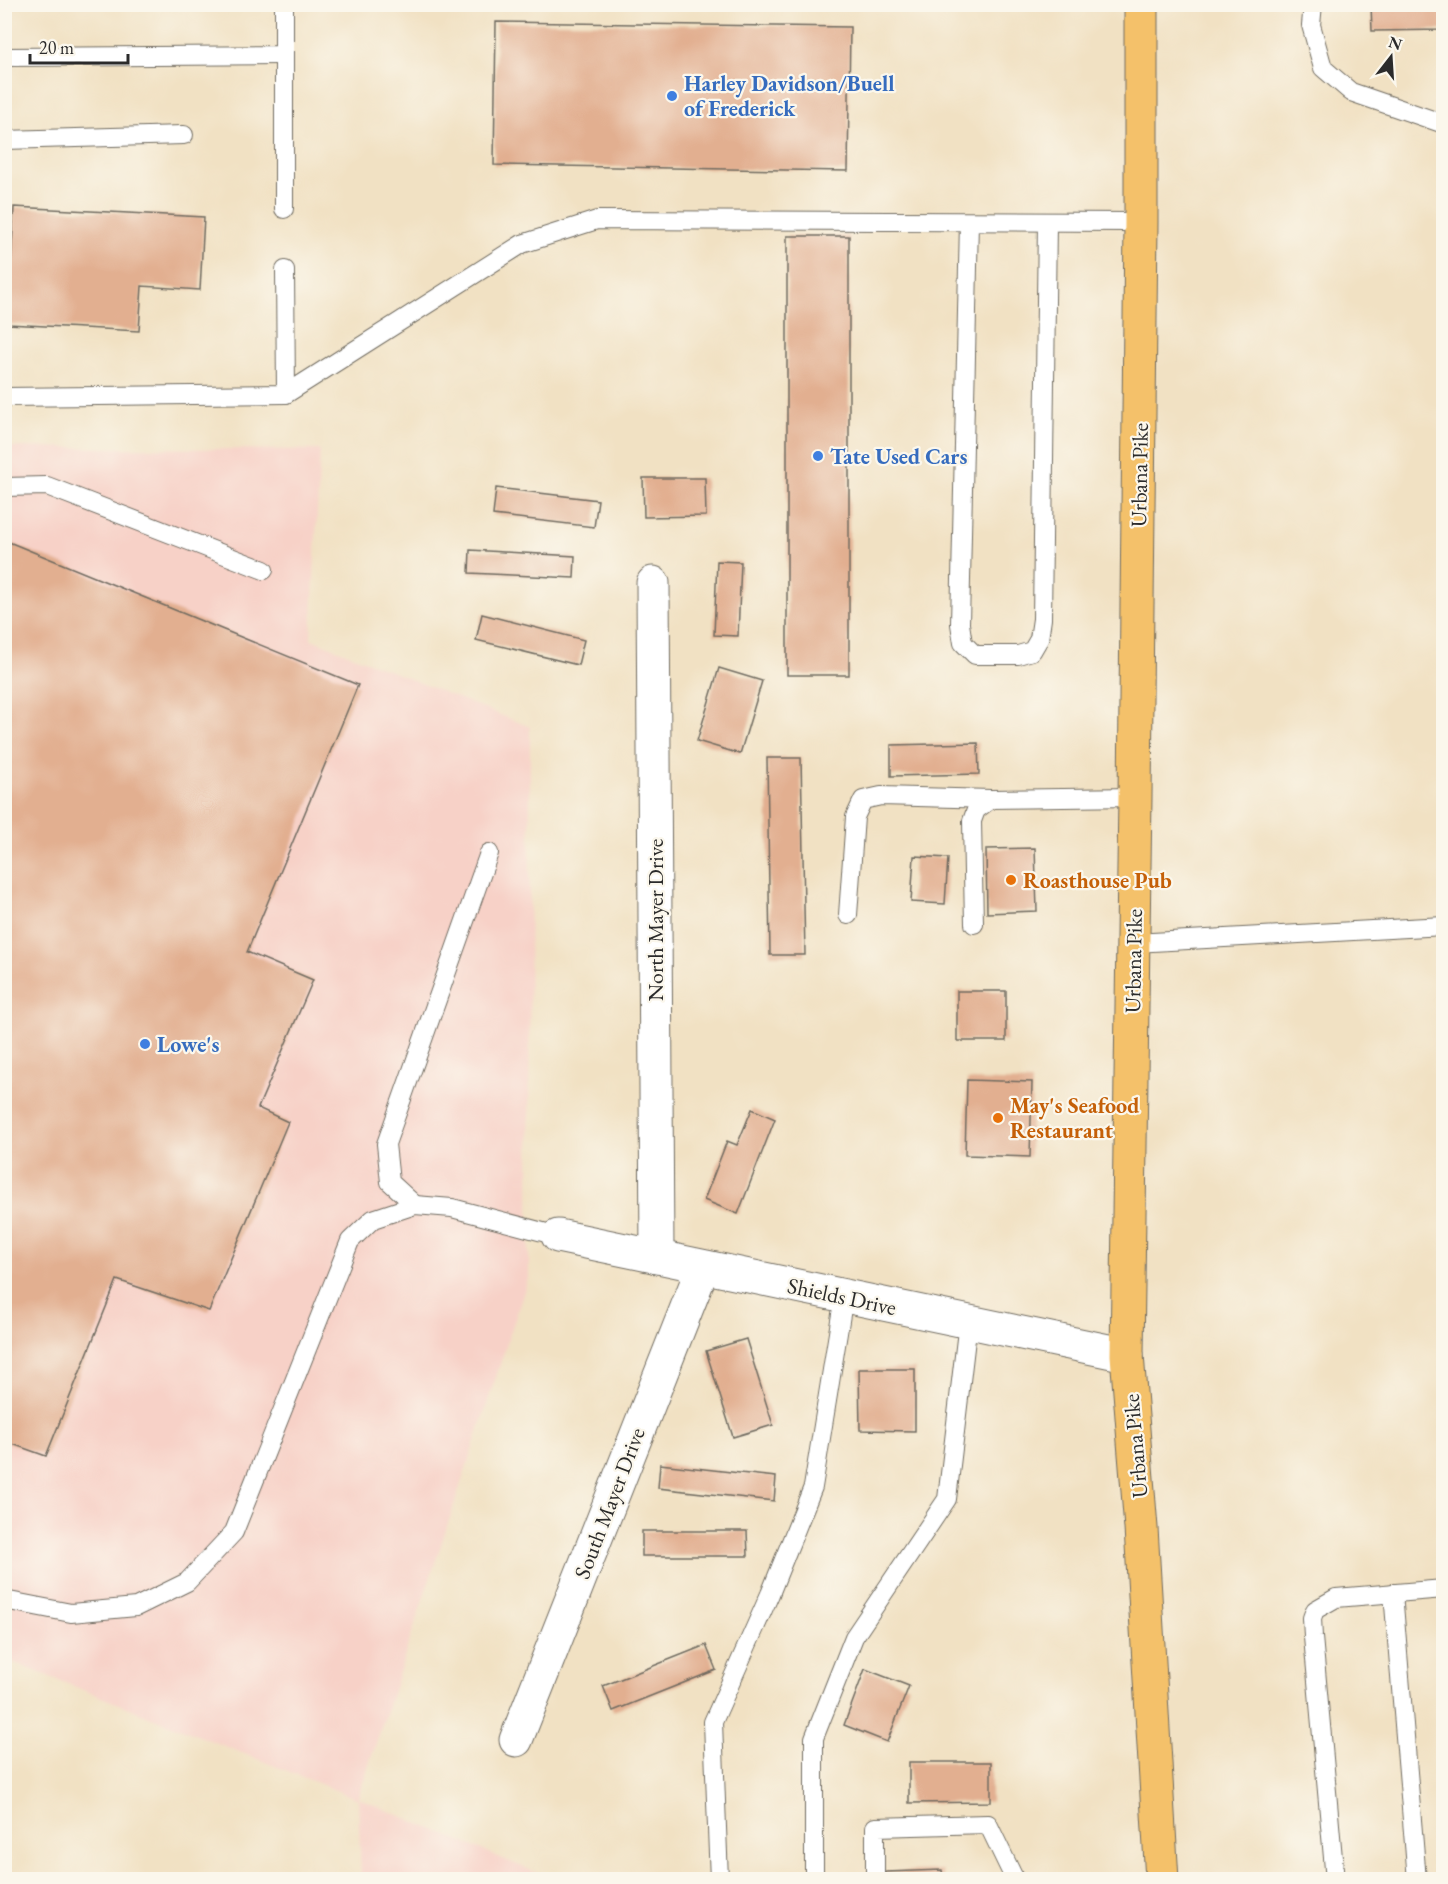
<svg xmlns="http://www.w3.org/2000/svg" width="1448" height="1884" font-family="'EB Garamond',serif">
	<rect width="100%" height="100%" fill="#fbf7ec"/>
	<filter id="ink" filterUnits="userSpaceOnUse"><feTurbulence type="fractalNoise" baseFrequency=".0167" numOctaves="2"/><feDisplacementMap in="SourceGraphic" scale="12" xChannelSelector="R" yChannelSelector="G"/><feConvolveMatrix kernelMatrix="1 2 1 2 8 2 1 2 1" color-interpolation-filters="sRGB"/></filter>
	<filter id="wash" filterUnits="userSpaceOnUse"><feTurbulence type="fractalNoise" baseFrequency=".008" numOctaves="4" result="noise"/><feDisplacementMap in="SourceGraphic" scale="24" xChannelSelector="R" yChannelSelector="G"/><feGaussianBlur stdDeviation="1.35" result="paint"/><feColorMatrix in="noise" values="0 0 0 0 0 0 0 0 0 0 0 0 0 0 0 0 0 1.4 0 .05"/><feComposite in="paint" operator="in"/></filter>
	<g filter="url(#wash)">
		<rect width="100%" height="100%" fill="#f1e1c3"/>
		<!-- built -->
		<polygon fill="#f7d1c7" points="4,447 320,450 311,639 530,727 529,1276 358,1798 551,1879 361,1879 358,1799 5,1659"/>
		<g id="blocks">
			<!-- building -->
			<g fill="#e2af90">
				<polygon points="1371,4 1444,4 1444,30 1372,31"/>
				<polygon points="496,22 850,27 848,171 494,165"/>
				<polygon points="14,207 204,217 200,290 142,286 139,331 8,324"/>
				<rect x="787" y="236" width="62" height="439"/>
				<polygon points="643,478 705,478 706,516 644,517"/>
				<polygon points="496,488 598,500 594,527 493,515"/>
				<polygon points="4,540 358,685 247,952 313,980 258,1108 288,1122 209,1311 117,1280 46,1456 4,1441"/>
				<polygon points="470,550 575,556 574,578 469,573"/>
				<polygon points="717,561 741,562 738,636 714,635"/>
				<polygon points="482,614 584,640 578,665 476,640"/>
				<polygon points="719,668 762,681 740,754 697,741"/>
				<polygon points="978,743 979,774 891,776 891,745"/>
				<polygon points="767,758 801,758 805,955 770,955"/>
				<polygon points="1035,848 1037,911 987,913 986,849"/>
				<polygon points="914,856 948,858 945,904 911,902"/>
				<rect x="957" y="991" width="49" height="50"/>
				<polygon points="967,1080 1032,1082 1030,1157 965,1155"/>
				<polygon points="752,1109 775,1119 738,1214 704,1200 727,1141 737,1145"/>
				<polygon points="746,1339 773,1425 733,1437 706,1351"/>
				<polygon points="859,1369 915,1369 915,1431 860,1430"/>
				<polygon points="660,1464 776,1477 774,1501 658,1488"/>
				<polygon points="642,1531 747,1531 748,1556 642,1556"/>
				<polygon points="706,1645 716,1670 613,1711 603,1686"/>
				<polygon points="865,1669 909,1686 887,1742 844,1725"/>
				<polygon points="909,1762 991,1762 991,1802 909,1803"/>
				<polygon points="942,1870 943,1880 886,1880 886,1872"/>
			</g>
		</g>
	</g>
	<g filter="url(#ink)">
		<use href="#blocks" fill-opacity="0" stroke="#706b60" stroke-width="1.5"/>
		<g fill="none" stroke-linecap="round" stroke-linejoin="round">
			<!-- service casing -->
			<g stroke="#706b60" stroke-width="20">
				<g id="service">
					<polyline points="1313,4 1311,25 1323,68 1351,92 1444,124"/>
					<polyline points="4,57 284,55 284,4"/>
					<polyline points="4,140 184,135"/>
					<polyline points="284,209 284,55"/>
					<polyline points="969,222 960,624 963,643 975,655 1018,655 1032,651 1039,639 1042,619 1047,222"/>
					<polyline points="285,270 286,394"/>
					<polyline points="4,397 286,394 522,244 597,220 1141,222"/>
					<polyline points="4,487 47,486 264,570"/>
					<polyline points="848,915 855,817 863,800 881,796 991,799"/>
					<polyline points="974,924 972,821 976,810 991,799 1135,797"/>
					<polyline points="1134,943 1444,926"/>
					<polyline points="415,1205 390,1182 386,1144 489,853"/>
					<polyline points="1393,1593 1417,1880"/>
					<polyline points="4,1600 71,1613 136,1607 187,1582 234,1532 350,1241 373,1219 415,1205 452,1208 558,1236"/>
					<polyline points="719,1880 713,1722 770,1594 813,1487 844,1296"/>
					<polyline points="814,1880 814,1738 854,1637 947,1499 968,1322"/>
					<polyline points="875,1880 875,1827 988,1824 1015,1880"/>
					<polyline points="1335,1880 1313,1637 1312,1618 1315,1610 1336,1598 1444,1589"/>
				</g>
			</g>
			<!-- minor casing -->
			<g stroke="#706b60" stroke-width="35">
				<g id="minor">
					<polyline points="653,583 657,1257"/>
					<polyline points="558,1236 1127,1355"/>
					<polyline points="516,1740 703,1267"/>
				</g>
			</g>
			<!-- primary casing -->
			<g stroke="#706b60" stroke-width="35">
				<polyline id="primary" points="1141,4 1141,222 1135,797 1127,1355 1141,1528 1162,1880"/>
			</g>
			<!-- service -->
			<use href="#service" stroke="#fff" stroke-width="18"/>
			<!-- minor -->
			<use href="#minor" stroke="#fff" stroke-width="33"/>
			<!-- primary -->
			<use href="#primary" stroke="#f4c16a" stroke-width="33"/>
		</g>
	</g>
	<!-- markers -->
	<g fill="#3f7fe0" stroke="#fbf7ec" stroke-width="2">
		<circle cx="672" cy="96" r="6"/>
		<circle cx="818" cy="456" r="6"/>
		<circle cx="145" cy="1044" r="6"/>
	</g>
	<g fill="#e8710a" stroke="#fbf7ec" stroke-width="2">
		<circle cx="1011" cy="880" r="6"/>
		<circle cx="998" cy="1118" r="6"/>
	</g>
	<g text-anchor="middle" stroke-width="4.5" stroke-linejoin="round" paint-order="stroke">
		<!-- shop labels -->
		<g font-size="22" font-weight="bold" fill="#366cbe" stroke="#fbf7ec" text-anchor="start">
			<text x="684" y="91">Harley Davidson/Buell<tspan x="684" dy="25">of Frederick</tspan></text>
			<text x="830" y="464">Tate Used Cars</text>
			<text x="157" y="1052">Lowe's</text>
		</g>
		<!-- street labels -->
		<g font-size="22" fill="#2b2b2b" stroke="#fbf7ec">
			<text transform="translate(1139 475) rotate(-89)" y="8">Urbana Pike</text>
			<text transform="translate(655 920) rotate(-90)" y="8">North Mayer Drive</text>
			<text transform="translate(1133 961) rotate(-89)" y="8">Urbana Pike</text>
			<text transform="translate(842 1296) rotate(12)" y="8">Shields Drive</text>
			<text transform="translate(1135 1446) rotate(-95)" y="8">Urbana Pike</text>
			<text transform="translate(609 1503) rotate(-69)" y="8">South Mayer Drive</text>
		</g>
		<!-- food labels -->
		<g font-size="22" font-weight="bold" fill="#c56008" stroke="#fbf7ec" text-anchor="start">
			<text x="1023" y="888">Roasthouse Pub</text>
			<text x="1010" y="1113">May's Seafood<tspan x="1010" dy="25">Restaurant</tspan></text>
		</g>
	</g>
	<!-- margin -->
	<rect width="1448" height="1884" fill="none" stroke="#fbf7ec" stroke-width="24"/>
	<!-- north arrow -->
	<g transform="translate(1391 57) rotate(17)" stroke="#fbf7ec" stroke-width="4.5" paint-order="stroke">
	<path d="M0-4.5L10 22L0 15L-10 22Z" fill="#2b2b2b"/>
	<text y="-9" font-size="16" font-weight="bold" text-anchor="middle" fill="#2b2b2b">N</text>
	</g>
	<!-- scale -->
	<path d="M30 54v9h98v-9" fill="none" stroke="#2b2b2b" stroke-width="3"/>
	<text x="39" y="54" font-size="18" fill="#2b2b2b" stroke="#fbf7ec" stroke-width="4.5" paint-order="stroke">20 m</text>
</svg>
